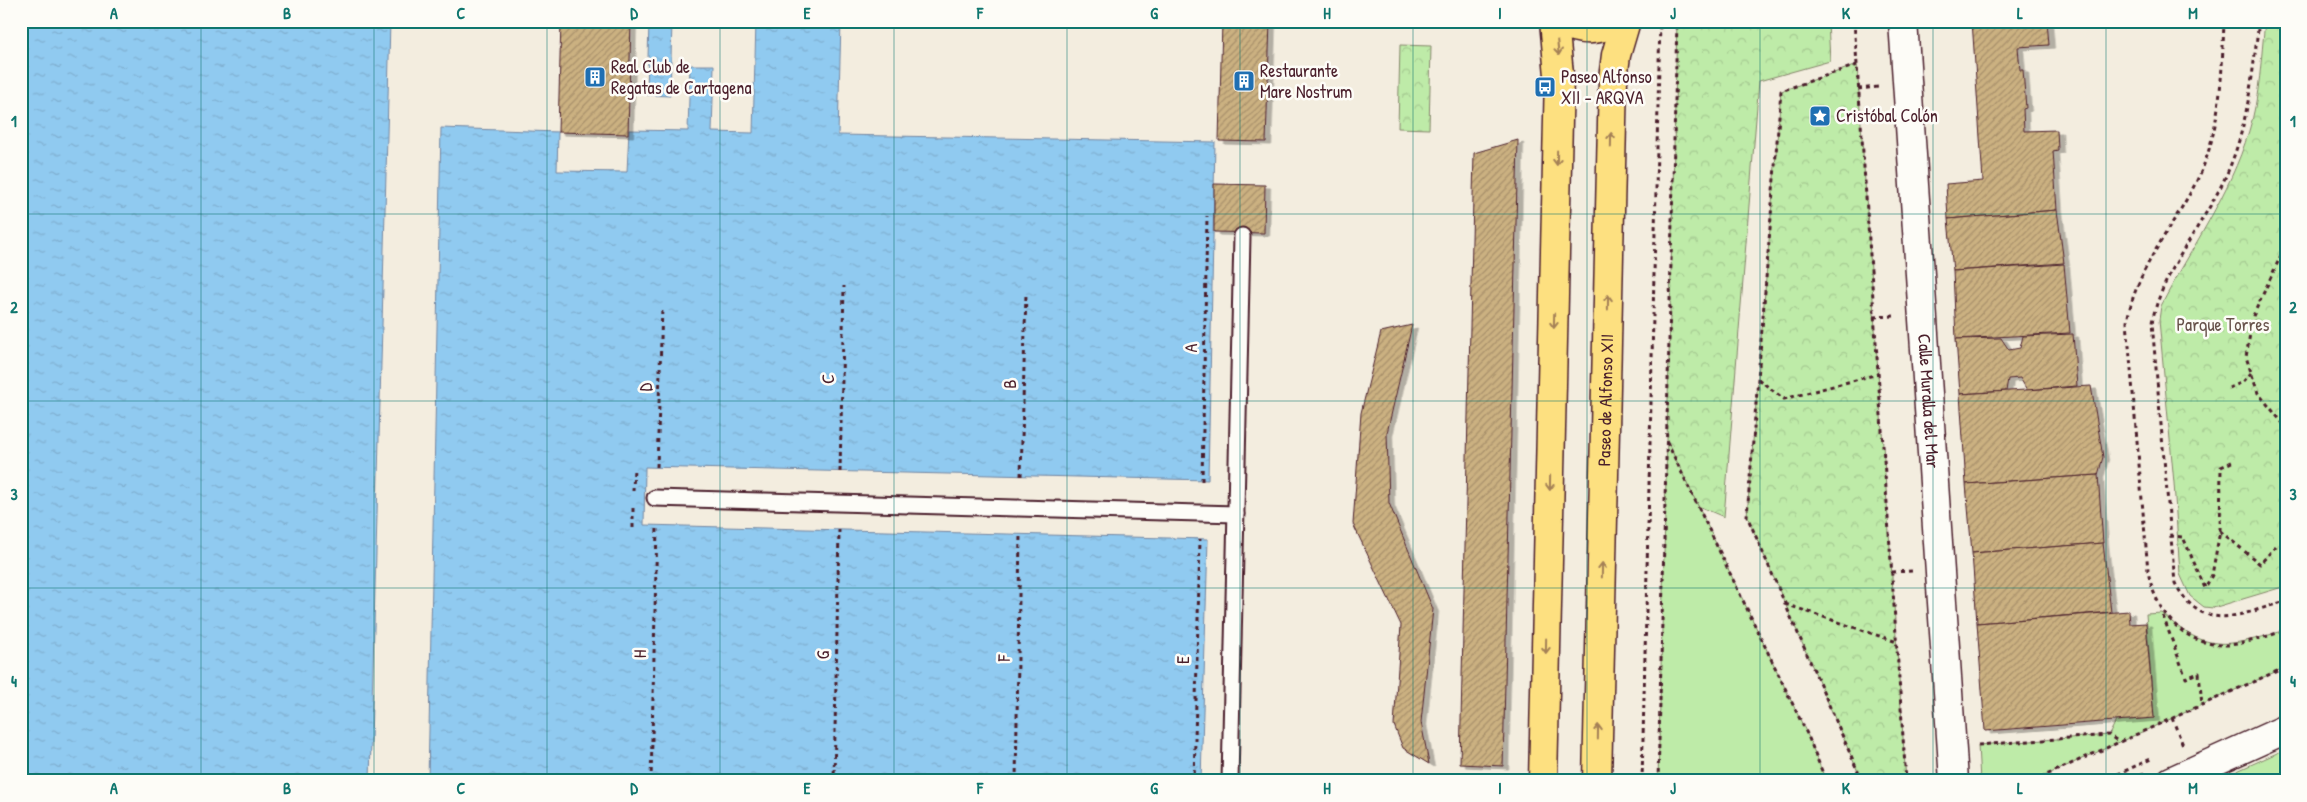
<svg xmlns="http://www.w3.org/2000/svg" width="2307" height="802" font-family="'Patrick Hand',sans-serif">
	<defs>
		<pattern id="forest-crowns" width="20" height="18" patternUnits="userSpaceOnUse" patternTransform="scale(1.25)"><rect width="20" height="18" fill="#beeba8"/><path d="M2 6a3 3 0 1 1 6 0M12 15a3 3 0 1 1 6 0" fill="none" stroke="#a5c991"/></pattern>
		<pattern id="water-ripples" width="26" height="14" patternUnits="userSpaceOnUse" patternTransform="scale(1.25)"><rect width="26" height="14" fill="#90caf0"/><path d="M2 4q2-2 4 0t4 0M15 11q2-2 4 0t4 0" fill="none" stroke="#7eadce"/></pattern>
		<pattern id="building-hatch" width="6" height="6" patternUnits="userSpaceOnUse" patternTransform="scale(1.25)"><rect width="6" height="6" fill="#cbb181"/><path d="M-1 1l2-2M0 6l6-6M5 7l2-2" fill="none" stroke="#a78f6a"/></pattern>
		<filter id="shadow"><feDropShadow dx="5.5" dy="3" stdDeviation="0" flood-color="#0004"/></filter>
	</defs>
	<rect width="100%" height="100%" fill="#f3eddf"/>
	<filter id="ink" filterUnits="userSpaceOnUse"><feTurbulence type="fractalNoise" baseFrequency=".02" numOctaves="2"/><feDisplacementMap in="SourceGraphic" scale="10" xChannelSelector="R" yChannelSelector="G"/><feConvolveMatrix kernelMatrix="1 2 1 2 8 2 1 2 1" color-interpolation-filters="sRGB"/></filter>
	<g filter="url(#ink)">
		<!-- forest -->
		<g fill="url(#forest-crowns)" stroke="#84856a">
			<polygon points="1677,21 1828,21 1830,61 1759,81 1724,517 1698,506 1667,441"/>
			<path d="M2265,21H2286V586L2213,608L2204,607L2190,596L2180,574L2174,483L2159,320L2161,306C2191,248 2230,194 2249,131C2260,96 2261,58 2265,21Z"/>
			<polygon points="1400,45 1431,46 1429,129 1398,128"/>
			<polygon points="1857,65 1906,781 1862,781 1747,516 1781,91"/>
		</g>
		<!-- garden -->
		<g fill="#beeba8" stroke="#84856a">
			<polygon points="1667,441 1808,736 1826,781 1658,781"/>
			<path d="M2162,613C2206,655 2232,646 2286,630V667L2033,781H1980L1978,745L2109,735L2116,721L2154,718L2146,614Z"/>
			<polygon points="2286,749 2286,781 2215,781"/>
		</g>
		<!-- water -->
		<g fill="url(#water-ripples)" stroke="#7486a1">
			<polygon points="21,21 390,21 370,781 21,781"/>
			<polygon points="649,21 672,21 670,96 647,95"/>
			<polygon points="756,21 841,21 838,135 1215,142 1208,480 645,467 644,525 1208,539 1201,781 428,781 441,128 558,132 557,171 627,172 629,130 688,131 690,65 714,65 712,132 753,133"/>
		</g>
		<!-- building -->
		<g fill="url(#building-hatch)" stroke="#4a1f2b" filter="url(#shadow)">
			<polygon points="561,21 631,21 628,134 558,132"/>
			<polygon points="1222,21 1270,21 1266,142 1219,141"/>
			<polygon points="1972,21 2047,21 2049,45 2018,47 2020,70 2023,70 2026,108 2023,109 2024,131 2057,130 2058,150 2053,151 2057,210 1948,219 1946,184 1983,181"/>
			<polygon points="1518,140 1503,766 1460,764 1474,153"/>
			<polygon points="1214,184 1265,185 1264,233 1214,232"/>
			<polygon points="2057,210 2064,263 1953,271 1948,219"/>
			<polygon points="2064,264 2070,333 1956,339 1953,271"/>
			<polygon points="1412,325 1387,433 1389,503 1433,609 1421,722 1429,764 1403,748 1394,725 1401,625 1353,524 1361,413 1381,332"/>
			<polygon points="2073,334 2077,386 2027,390 2020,378 2008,379 2006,391 1960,394 1956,339 2001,338 2009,350 2020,348 2023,336"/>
			<polygon points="2091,386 2103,457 2098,475 1966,484 1960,394"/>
			<polygon points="2098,475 2103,543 1972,553 1966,484"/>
			<polygon points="2103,543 2111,612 1977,623 1972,553"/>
			<polygon points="2129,611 2130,624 2146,623 2154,718 1985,731 1977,623"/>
		</g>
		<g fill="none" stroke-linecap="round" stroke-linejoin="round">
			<!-- service casing -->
			<g stroke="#4a1f2b" stroke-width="19">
				<g id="service">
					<polyline points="655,498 1236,514"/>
					<polyline points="1230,781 1242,236"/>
				</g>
			</g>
			<!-- minor casing -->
			<g stroke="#4a1f2b" stroke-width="31">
				<g id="minor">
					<path id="s1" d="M1903,21L1954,781"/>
				</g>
			</g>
			<!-- tertiary casing -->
			<g stroke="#4a1f2b" stroke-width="31">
				<polyline id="tertiary" points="2171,781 2286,729"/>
			</g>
			<!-- primary casing -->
			<g stroke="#4a1f2b" stroke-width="31">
				<g id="primary">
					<path d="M1562,21C1579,33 1601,31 1618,21"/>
					<polyline points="1543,781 1559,75 1554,21"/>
					<path id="s2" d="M1597,781L1613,79L1616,55L1626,21"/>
				</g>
			</g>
			<!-- path -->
			<g stroke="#4a1f2b" stroke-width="3" stroke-dasharray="4 4" stroke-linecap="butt">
				<polyline points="1854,21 1906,781"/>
				<path d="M2224,21C2222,72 2221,124 2201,172C2178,222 2136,266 2127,322L2148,571C2155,612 2184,647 2229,645C2248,643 2268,636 2286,630"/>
				<path d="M2259,21C2252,76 2248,130 2224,180C2203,225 2160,275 2152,323L2175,583C2203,636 2240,614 2286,601"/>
				<polyline points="1857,65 1781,91 1747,516 1862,781"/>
				<polyline points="1858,89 1879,87"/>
				<polyline points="2286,231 2282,253 2253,316 2246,357 2258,393 2286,427"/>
				<polyline points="1874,317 1894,316"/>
				<polyline points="1758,379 1784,399 1878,374"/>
				<polyline points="2229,388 2243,382 2251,373"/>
				<polyline points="1667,442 1808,736 1826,781"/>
				<polyline points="657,467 662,307"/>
				<polyline points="840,472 844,286"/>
				<polyline points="1021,476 1026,293"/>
				<polyline points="1202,481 1207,216"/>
				<polyline points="633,491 634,467"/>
				<polyline points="633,528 633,505"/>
				<polyline points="2220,531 2221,467 2234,461"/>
				<polyline points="2170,536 2183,537 2205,588 2212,575 2220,531 2260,564 2276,546"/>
				<polyline points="1892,572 1912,571"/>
				<polyline points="1785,604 1897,642"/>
				<polyline points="2163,616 2186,678 2199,673 2202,705"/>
				<polyline points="2172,718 2183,745"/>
				<polyline points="1978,745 2109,735 2119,742"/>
				<polyline points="651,781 657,527"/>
				<polyline points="834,781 839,530"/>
				<polyline points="1016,781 1020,535"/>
				<polyline points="1194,781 1200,539"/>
				<polyline points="1642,781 1660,21"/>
				<polyline points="1658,781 1677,21"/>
				<polyline points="2033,781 2286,667"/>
				<polyline points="2103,781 2153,758"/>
				<polyline points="2127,781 2144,773"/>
			</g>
			<!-- service -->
			<use href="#service" stroke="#fdfcf7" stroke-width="15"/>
			<!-- minor -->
			<use href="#minor" stroke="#fdfcf7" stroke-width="28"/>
			<!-- tertiary -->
			<use href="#tertiary" stroke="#fdfcf7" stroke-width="28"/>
			<!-- primary -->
			<use href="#primary" stroke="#fde080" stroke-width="28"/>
		</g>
		<!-- one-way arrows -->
		<defs><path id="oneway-shaft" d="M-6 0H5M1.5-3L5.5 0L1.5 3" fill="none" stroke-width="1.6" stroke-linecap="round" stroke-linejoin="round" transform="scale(1.25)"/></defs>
		<g stroke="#a48056">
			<use href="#oneway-shaft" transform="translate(1558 48) rotate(84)"/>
			<use href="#oneway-shaft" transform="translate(1611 140) rotate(-89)"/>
			<use href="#oneway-shaft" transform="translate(1557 158) rotate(91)"/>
			<use href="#oneway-shaft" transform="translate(1608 302) rotate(-89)"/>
			<use href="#oneway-shaft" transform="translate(1554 321) rotate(91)"/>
			<use href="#oneway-shaft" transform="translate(1550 483) rotate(91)"/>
			<use href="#oneway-shaft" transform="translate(1602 570) rotate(-89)"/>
			<use href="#oneway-shaft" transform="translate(1546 646) rotate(91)"/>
			<use href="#oneway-shaft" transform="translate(1598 732) rotate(-89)"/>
		</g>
	</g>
	<!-- grid -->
	<path fill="none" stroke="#0f766e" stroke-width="1" stroke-opacity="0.55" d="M201,21V781M374,21V781M547,21V781M720,21V781M894,21V781M1067,21V781M1240,21V781M1413,21V781M1587,21V781M1760,21V781M1933,21V781M2106,21V781M21,214H2286M21,401H2286M21,588H2286"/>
	<!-- icons -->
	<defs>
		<g id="building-square" transform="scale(1.125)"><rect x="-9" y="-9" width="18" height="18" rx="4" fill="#1f6fb2" stroke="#fdfcf7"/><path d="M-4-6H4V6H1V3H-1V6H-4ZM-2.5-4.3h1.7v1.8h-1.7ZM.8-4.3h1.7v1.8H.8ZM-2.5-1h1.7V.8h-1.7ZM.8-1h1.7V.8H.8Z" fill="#fff"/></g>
		<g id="bus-square" transform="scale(1.125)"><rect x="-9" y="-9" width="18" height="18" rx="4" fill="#1f6fb2" stroke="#fdfcf7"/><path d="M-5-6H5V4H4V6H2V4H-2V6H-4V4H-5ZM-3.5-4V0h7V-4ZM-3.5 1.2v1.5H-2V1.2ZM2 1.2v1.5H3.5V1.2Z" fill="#fff"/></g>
		<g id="sight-square" transform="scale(1.125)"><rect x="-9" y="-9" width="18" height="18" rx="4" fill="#1f6fb2" stroke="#fdfcf7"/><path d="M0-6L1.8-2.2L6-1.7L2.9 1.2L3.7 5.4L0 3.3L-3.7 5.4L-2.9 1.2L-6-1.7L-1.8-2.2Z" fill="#fff"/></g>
	</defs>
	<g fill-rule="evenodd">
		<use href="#building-square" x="595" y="77"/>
		<use href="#building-square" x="1244" y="81"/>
		<use href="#bus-square" x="1545" y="87"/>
		<use href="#sight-square" x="1820" y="116"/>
	</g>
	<g text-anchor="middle" stroke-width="5" stroke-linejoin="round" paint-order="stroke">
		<!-- poi labels -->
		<g font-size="18" fill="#4a1f2b" stroke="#fdfcf7" text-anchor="start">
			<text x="611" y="73">Real Club de<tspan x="611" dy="21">Regatas de Cartagena</tspan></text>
			<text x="1260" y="77">Restaurante<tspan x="1260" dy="21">Mare Nostrum</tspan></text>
			<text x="1561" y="83">Paseo Alfonso<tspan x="1561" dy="21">XII - ARQVA</tspan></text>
			<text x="1836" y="122">Cristóbal Colón</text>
		</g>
		<!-- park labels -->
		<g font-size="18" fill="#67524a" stroke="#fdfcf7">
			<text x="2223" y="331">Parque Torres</text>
		</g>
		<!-- street labels -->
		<g font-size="18" fill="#4a1f2b" stroke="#fdfcf7">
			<text transform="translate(1191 348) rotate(-89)" y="6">A</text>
			<text transform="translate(828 379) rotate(-89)" y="6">C</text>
			<text transform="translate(1010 384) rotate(-89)" y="6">B</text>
			<text transform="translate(646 387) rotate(-88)" y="6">D</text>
			<text dy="6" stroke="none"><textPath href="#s2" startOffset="381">Paseo de Alfonso XII</textPath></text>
			<text dy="6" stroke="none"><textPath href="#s1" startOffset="381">Calle Muralla del Mar</textPath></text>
			<text transform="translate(640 654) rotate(-89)" y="6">H</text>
			<text transform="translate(823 655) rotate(-89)" y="6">G</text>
			<text transform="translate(1004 658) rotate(-89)" y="6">F</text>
			<text transform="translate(1183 660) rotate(-89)" y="6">E</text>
		</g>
	</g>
	<!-- margin -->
	<rect width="2307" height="802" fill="none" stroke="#fdfcf7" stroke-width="55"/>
	<rect x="28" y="28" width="2252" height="746" fill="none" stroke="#0f766e" stroke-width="2"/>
	<g font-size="16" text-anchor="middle" font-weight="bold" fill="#0f766e">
		<text x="114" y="19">A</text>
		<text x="287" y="19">B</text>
		<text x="461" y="19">C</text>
		<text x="634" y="19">D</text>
		<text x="807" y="19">E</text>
		<text x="980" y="19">F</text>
		<text x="1154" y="19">G</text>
		<text x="1327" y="19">H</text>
		<text x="1500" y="19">I</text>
		<text x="1673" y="19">J</text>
		<text x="1846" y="19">K</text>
		<text x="2020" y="19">L</text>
		<text x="2193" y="19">M</text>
		<text x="14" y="127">1</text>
		<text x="2293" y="127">1</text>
		<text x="14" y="313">2</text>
		<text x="2293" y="313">2</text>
		<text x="14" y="500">3</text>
		<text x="2293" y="500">3</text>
		<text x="14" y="687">4</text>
		<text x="2293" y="687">4</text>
		<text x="114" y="794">A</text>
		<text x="287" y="794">B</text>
		<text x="461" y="794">C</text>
		<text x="634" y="794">D</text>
		<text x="807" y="794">E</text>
		<text x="980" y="794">F</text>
		<text x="1154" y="794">G</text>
		<text x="1327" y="794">H</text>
		<text x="1500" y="794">I</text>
		<text x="1673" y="794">J</text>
		<text x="1846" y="794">K</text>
		<text x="2020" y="794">L</text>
		<text x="2193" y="794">M</text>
	</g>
</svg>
